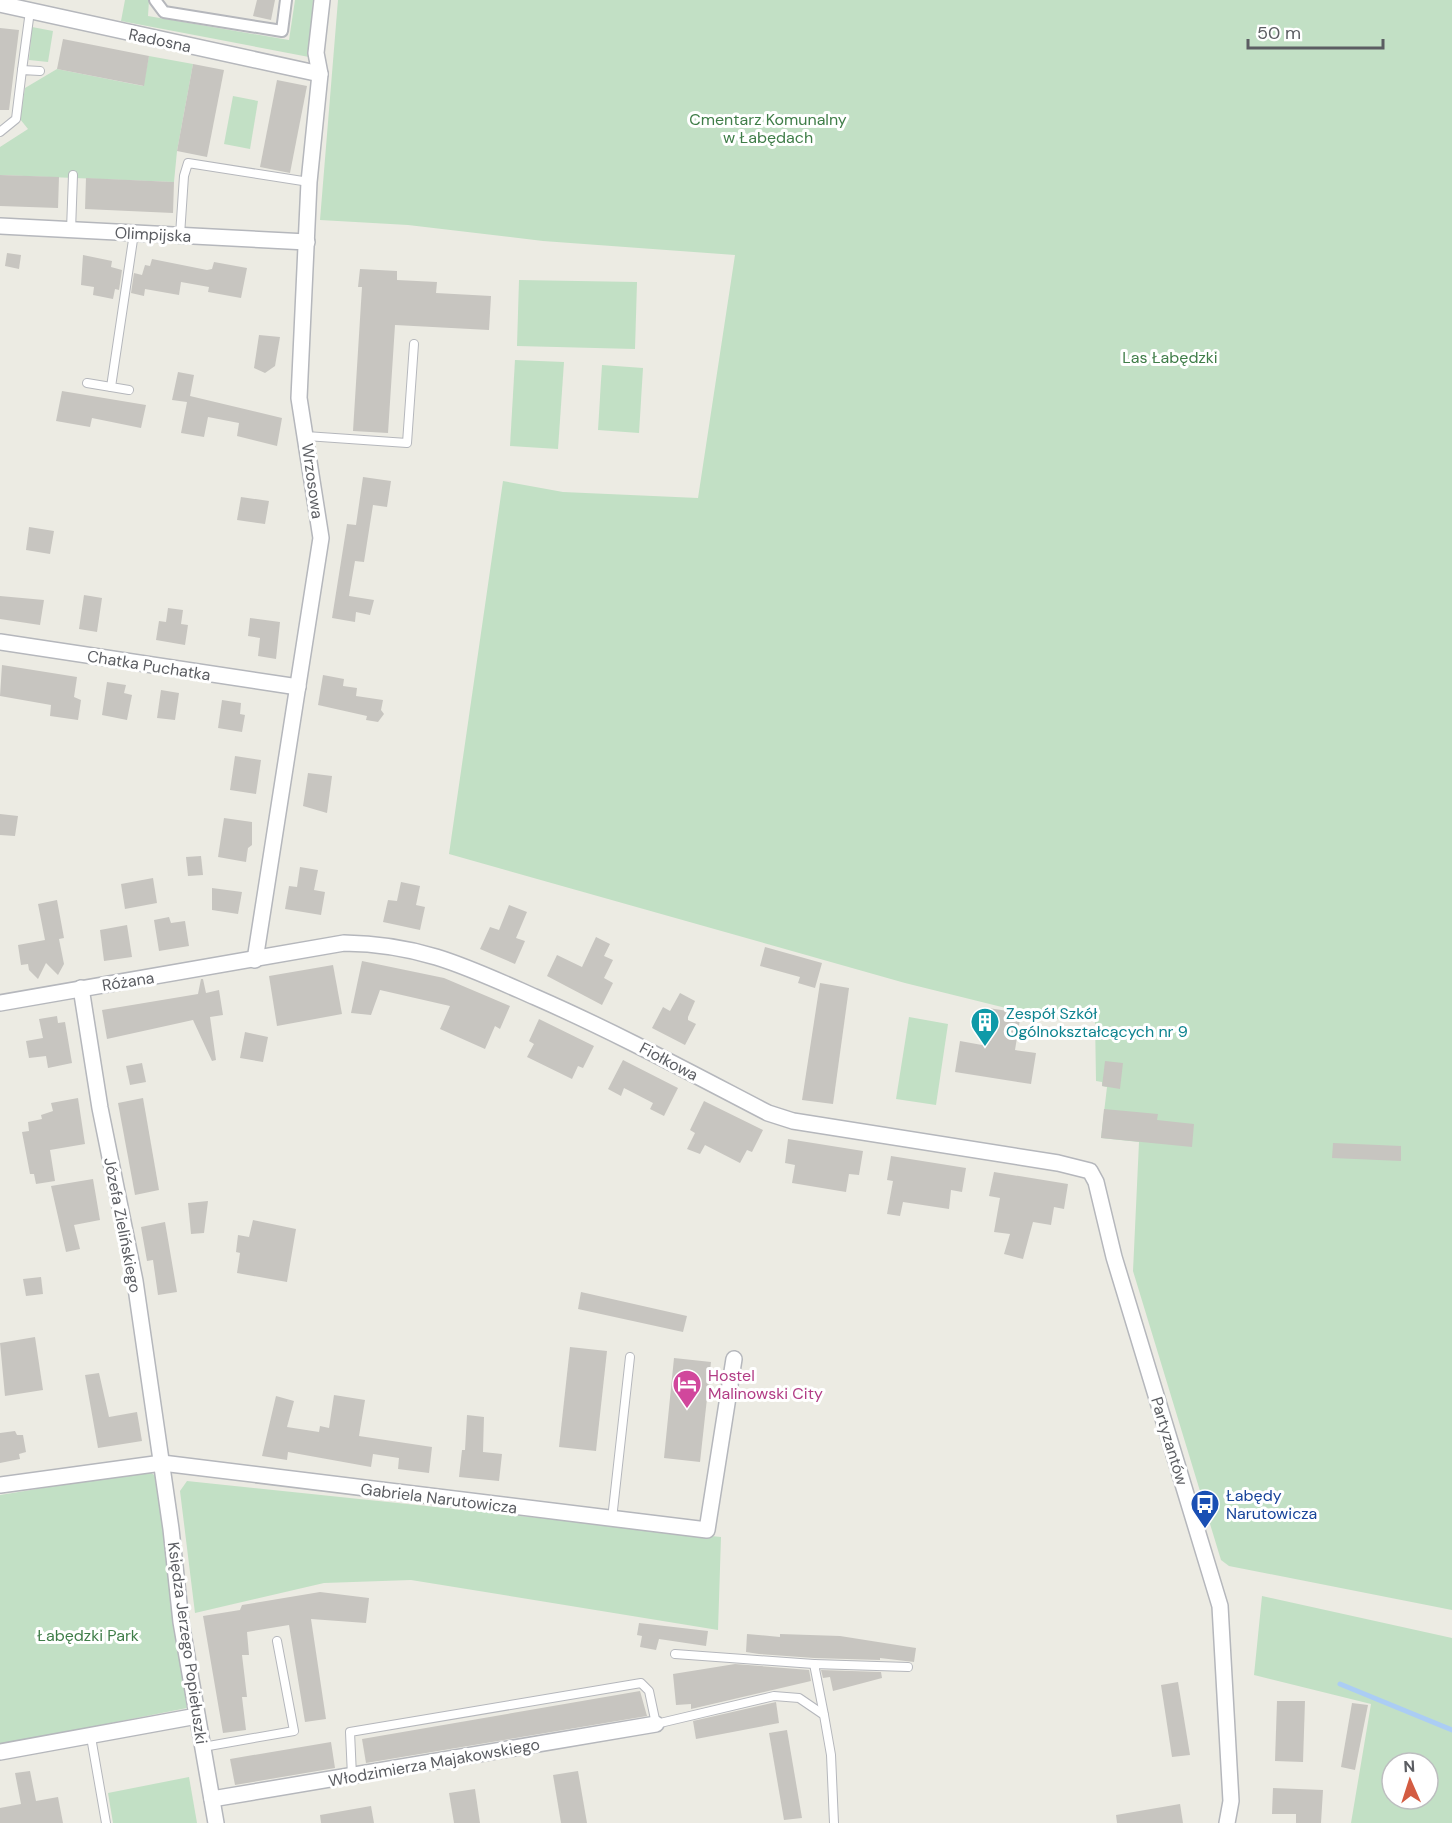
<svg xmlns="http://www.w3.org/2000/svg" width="1452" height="1823" font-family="'DM Sans',sans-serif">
	<rect width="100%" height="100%" fill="#ecebe3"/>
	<!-- green -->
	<g fill="#c2e0c5" fill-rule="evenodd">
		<polygon points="125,0 149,0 148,16 289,40 295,0 313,0 309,57 121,21"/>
		<polygon points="338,0 1452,0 1452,1610 1229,1566 1221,1560 1133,1271 1139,1142 1101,1138 1107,1087 1102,1086 1102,1082 1096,1081 1095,1019 1050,1019 905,983 449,854 503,481 563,492 698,498 735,255 543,241 408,225 320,220"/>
		<polygon points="32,27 53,31 48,62 29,60"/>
		<polygon points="149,56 193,64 177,151 174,182 0,175 0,147 28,129 20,119 25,88 57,69 143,86"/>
		<polygon points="233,96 258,101 250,149 224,144"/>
		<polygon points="519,280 637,282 635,349 517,346"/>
		<polygon points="515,360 564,362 558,449 510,446"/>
		<polygon points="602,365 643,368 639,433 598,430"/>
		<polygon points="909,1017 948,1024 936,1105 896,1099"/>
		<polygon points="148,1471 156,1476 187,1708 0,1745 0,1495"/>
		<polygon points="187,1481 721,1537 718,1630 411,1580 324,1583 195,1613 180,1491"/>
		<path d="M1262,1596L1452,1638V1823H1351L1371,1704L1254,1675ZM1392,1763H1428V1799H1392Z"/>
		<polygon points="189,1777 197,1823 113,1823 108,1793"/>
	</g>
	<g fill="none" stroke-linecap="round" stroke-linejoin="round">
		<!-- stream -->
		<polyline stroke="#abcdf4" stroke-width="5" points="1340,1684 1452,1730"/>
	</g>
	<!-- building -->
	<g fill="#c7c5c0">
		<polygon points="257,0 275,0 271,20 253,16"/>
		<polygon points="0,28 19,30 9,110 0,110"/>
		<polygon points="63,39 149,56 144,86 57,69"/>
		<polygon points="193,64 224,70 207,157 177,151"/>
		<polygon points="277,80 307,86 290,173 260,167"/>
		<polygon points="0,175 59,177 58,208 0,206"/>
		<polygon points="86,178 174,182 173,213 85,209"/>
		<polygon points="7,253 21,255 19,269 5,266"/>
		<polygon points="83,255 112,261 111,267 122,270 119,290 115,289 113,299 93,295 94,287 81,285"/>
		<polygon points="152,259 207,270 212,269 214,262 247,268 241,298 208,292 209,287 181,282 179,295 145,289 144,296 131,293 134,273 142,275 145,265 150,266"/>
		<polygon points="360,269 397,271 397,280 437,282 436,293 491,296 489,330 395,325 388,433 353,431 362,287 358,287"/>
		<polygon points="259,335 280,337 275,366 265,373 254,368"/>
		<polygon points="178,372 194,375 190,396 282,418 277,446 237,436 239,423 208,417 204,437 181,433 187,402 172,400"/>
		<polygon points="62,391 146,405 141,428 92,418 90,427 56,421"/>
		<polygon points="363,477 391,481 387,507 373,505 364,562 355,561 349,596 374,600 370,615 356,612 355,622 332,618 347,524 356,525"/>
		<polygon points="241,497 269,501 265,524 237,520"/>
		<polygon points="29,527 54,531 50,554 26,550"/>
		<polygon points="84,595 102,598 97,632 79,629"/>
		<polygon points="0,596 44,600 40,625 0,619"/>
		<polygon points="168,608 183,610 181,624 188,625 185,645 156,640 159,621 166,622"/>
		<polygon points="250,618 280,622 276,659 258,656 260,638 248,636"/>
		<polygon points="2,665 77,677 74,697 81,700 78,720 50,716 51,705 0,696"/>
		<polygon points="323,675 344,679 343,686 357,688 356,696 383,700 381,710 384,714 378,722 366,720 367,716 318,705"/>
		<polygon points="107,682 126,685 124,693 132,695 127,720 102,715"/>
		<polygon points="161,690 179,693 175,720 157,718"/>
		<polygon points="222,700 241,703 240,714 245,715 242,732 218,728"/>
		<polygon points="235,756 261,760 256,794 230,790"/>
		<polygon points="308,773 332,776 327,813 303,806"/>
		<polygon points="0,814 18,816 15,836 0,835"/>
		<polygon points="224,818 252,822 252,845 248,848 246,862 218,857"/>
		<polygon points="201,856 203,875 188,876 186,857"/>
		<polygon points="300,867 318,870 314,890 325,892 321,915 285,909 289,886 297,887"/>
		<polygon points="153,878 157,903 125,909 121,884"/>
		<polygon points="401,882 420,886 416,905 425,907 420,930 383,922 388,900 397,901"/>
		<polygon points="212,888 242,892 238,914 212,910"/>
		<polygon points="57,900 64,938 59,939 64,964 58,975 46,963 38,979 29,970 28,964 21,965 18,945 45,940 38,904"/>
		<polygon points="509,905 527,912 516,938 525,941 515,964 480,949 490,927 499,930"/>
		<polygon points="169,917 171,923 185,921 189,946 159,951 154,920"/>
		<polygon points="127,925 132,957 104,961 100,930"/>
		<polygon points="596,937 610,944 604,956 613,960 604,978 613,983 602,1005 547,976 557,955 582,967"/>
		<polygon points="765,947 822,963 815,988 798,983 800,977 760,966"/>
		<polygon points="362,961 444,978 510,1006 500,1029 495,1026 485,1049 440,1029 450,1006 380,990 371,1015 351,1013"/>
		<polygon points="333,965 342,1014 277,1026 269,976"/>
		<polygon points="201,979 203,979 206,993 219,990 223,1015 210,1017 216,1060 212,1061 193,1020 107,1039 102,1010 198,994"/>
		<polygon points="820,983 849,988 833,1104 802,1100"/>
		<polygon points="680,993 695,1001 688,1017 688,1020 696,1024 685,1045 652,1028 663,1007 670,1011"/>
		<polygon points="988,1008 1021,1013 1015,1050 1036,1053 1031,1084 955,1072 960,1041 982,1045"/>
		<polygon points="57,1016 58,1023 65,1022 72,1063 48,1068 46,1056 29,1058 26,1041 43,1038 39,1019"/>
		<polygon points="539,1019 594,1046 583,1068 578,1066 572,1079 527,1057 534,1044 529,1041"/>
		<polygon points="245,1032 268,1037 263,1062 240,1058"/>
		<polygon points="623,1060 678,1088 664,1116 650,1109 653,1103 624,1088 621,1096 608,1089"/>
		<polygon points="1105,1061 1123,1063 1120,1089 1102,1086"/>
		<polygon points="142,1063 146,1082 130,1085 126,1066"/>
		<polygon points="78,1098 85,1144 50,1150 55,1181 36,1184 34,1174 30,1174 22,1132 29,1131 28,1122 42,1119 41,1115 53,1111 51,1103"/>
		<polygon points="143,1098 159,1190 135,1195 118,1103"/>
		<polygon points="704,1101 763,1130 752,1152 747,1150 740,1163 705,1145 700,1154 687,1149 695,1133 690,1130"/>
		<polygon points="1104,1109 1158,1114 1157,1120 1194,1124 1192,1147 1101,1138"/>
		<polygon points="788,1139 863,1151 859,1175 849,1174 846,1192 792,1183 795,1165 785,1163"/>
		<polygon points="1333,1143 1401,1146 1401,1161 1332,1158"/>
		<polygon points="891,1156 966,1168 962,1192 951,1190 949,1209 903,1202 900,1216 887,1214 893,1181 887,1180"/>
		<polygon points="994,1172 1068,1184 1064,1209 1054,1207 1051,1225 1033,1222 1023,1259 1004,1254 1010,1234 994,1232 1000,1198 989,1196"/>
		<polygon points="93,1179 100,1220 74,1225 80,1249 66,1252 51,1186"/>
		<polygon points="208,1201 204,1233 191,1234 188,1203"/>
		<polygon points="253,1220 296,1229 287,1282 237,1273 240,1253 236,1252 238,1235 249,1237"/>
		<polygon points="165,1222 177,1292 158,1295 153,1260 147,1261 141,1227"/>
		<polygon points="41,1277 43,1294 26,1296 23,1279"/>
		<polygon points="581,1292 687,1316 683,1332 578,1309"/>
		<polygon points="35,1337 43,1390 5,1396 0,1343"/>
		<polygon points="570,1347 607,1351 596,1451 559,1447"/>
		<polygon points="674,1358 711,1362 700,1462 664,1458"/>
		<polygon points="99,1373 109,1417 137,1412 142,1441 98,1448 85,1375"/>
		<polygon points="334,1395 365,1400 359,1436 432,1447 429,1473 398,1469 399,1458 373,1454 371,1467 288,1452 287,1460 262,1456 276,1396 294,1401 287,1427 319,1432 320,1426 329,1428"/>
		<polygon points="467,1415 484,1417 483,1452 502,1454 499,1481 459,1477 462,1450 465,1450"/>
		<polygon points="15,1431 17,1435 23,1435 26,1452 19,1454 20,1459 0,1463 0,1433"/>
		<polygon points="320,1592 369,1598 366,1623 311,1619 326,1719 305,1722 289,1625 247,1632 249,1655 242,1655 247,1697 242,1697 246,1730 223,1733 203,1616 240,1610 242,1605"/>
		<polygon points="639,1623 708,1631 706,1646 659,1639 656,1650 640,1647 642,1636 637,1635"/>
		<polygon points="747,1634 780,1637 780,1634 840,1636 916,1648 914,1662 880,1658 880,1660 814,1658 759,1654 746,1652"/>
		<polygon points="735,1664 809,1670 811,1681 691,1709 691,1704 676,1705 673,1674"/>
		<polygon points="821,1670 881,1672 882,1678 833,1691 830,1677 823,1678"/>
		<polygon points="1178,1682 1190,1755 1172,1757 1161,1685"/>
		<polygon points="640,1691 647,1716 366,1763 362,1739"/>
		<polygon points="1277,1701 1305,1701 1303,1762 1275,1761"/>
		<polygon points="776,1702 779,1723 696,1739 693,1721"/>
		<polygon points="1352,1703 1368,1705 1355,1770 1341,1767"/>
		<polygon points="787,1730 802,1818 784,1820 769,1733"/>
		<polygon points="331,1742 335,1768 235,1785 230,1759"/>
		<polygon points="30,1771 36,1801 58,1797 63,1823 0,1823 0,1808 21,1804 15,1773"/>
		<polygon points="578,1771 587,1823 561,1823 553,1775"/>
		<polygon points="1273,1788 1323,1790 1321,1823 1296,1823 1296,1814 1272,1814"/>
		<polygon points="475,1789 480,1823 454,1823 449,1793"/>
		<polygon points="1180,1804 1183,1823 1117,1823 1116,1815"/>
		<polygon points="371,1806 374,1823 321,1823 320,1815"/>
	</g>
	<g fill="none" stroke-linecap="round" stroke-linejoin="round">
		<!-- service casing -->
		<g stroke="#b5b7bc" stroke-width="10">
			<g id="service">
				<polyline points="22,70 30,11"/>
				<polyline points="0,132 16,119 22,70 40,71"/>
				<polyline points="71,230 73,175"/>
				<polyline points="180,235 184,176 188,163 309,182"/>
				<polyline points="87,383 111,387"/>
				<polyline points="129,390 111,387 134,233"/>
				<polyline points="306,436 407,443 414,344"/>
				<polyline points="612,1519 630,1357"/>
				<polyline points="675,1654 814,1664"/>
				<polyline points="824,1715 814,1664 908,1667"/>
				<polyline points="91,1737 106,1823"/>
				<polyline points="203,1747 294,1731 277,1641"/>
				<polyline points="352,1776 350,1732 641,1683 649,1691 656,1724 774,1696 799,1698 824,1715 831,1755 834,1823"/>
			</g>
		</g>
		<!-- pedestrian casing -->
		<g stroke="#b5b7bc" stroke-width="14">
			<polyline id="pedestrian" points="155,0 164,12 282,31 286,0"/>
		</g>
		<!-- minor casing -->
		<g stroke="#b5b7bc" stroke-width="18">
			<g id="minor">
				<polyline points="0,4 320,74"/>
				<polyline points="0,226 307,242"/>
				<polyline points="0,642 298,687"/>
				<polyline points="255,960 321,538 299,398 309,182 320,74 316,53 322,0"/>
				<polyline points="81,988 100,1108 135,1281 171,1529 181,1622 216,1823"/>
				<path d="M0,1003L344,943C421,944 467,967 535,997C615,1032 691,1073 768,1113L793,1121L1058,1163L1090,1171L1096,1182L1114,1257L1220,1606L1231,1801L1227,1823"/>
				<polyline points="0,1485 162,1463 707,1530 734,1359"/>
				<polyline points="0,1752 197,1716"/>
				<polyline points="212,1799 656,1724"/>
			</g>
		</g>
		<!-- service -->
		<use href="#service" stroke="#fff" stroke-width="8"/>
		<!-- pedestrian -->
		<use href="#pedestrian" stroke="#fff" stroke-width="10"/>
		<!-- minor -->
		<use href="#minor" stroke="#fff" stroke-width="15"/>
	</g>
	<!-- icons -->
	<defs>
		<g id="building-pin" transform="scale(1.5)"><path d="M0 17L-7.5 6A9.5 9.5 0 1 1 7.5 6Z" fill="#0f9aa8" stroke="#fff"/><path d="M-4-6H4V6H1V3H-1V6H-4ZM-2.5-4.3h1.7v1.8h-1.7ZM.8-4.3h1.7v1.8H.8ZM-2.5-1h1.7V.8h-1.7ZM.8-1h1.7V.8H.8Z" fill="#fff"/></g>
		<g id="hotel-pin" transform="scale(1.5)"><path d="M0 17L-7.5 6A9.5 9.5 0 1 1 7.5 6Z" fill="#d1479c" stroke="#fff"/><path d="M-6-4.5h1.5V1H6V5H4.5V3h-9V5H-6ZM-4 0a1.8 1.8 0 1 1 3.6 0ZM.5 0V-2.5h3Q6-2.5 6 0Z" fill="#fff"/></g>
		<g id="bus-pin" transform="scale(1.5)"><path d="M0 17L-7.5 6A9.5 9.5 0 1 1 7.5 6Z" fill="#1a4fb4" stroke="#fff"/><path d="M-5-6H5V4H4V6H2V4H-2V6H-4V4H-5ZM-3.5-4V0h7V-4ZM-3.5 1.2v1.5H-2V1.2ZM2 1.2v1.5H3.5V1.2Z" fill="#fff"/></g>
	</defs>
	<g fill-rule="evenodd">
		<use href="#building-pin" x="985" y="1022"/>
		<use href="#hotel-pin" x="687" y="1384"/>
		<use href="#bus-pin" x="1205" y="1504"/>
	</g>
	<g text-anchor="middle" stroke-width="6" stroke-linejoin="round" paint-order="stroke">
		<!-- street labels -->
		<g font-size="16" fill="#5b5d62" stroke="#fff">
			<text transform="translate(160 40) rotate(12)" y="6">Radosna</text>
			<text transform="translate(153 234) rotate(3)" y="6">Olimpijska</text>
			<text transform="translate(313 481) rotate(82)" y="6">Wrzosowa</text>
			<text transform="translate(149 665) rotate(9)" y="6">Chatka Puchatka</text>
			<text transform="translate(128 981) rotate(-9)" y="6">Różana</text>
			<text transform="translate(669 1061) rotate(28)" y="6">Fiołkowa</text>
			<text transform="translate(123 1225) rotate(79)" y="6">Józefa Zielińskiego</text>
			<text transform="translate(1170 1441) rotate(73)" y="6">Partyzantów</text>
			<text transform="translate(439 1498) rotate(7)" y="6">Gabriela Narutowicza</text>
			<text transform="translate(188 1643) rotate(82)" y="6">Księdza Jerzego Popiełuszki</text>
			<text transform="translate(434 1762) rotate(-10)" y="6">Włodzimierza Majakowskiego</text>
		</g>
		<!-- park labels -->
		<g font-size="16" fill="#3f7d48" stroke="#fff">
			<text x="768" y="125">Cmentarz Komunalny<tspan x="768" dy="18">w Łabędach</tspan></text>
			<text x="1170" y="363">Las Łabędzki</text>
			<text x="88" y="1641">Łabędzki Park</text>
		</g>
		<!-- culture labels -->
		<g font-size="16" fill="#0d838f" stroke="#fff" text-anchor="start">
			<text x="1006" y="1019">Zespół Szkół<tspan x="1006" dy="18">Ogólnokształcących nr 9</tspan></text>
		</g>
		<!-- hotel labels -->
		<g font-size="16" fill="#b23c85" stroke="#fff" text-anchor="start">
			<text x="708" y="1381">Hostel<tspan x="708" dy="18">Malinowski City</tspan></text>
		</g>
		<!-- transit labels -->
		<g font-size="16" fill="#164399" stroke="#fff" text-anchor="start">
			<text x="1226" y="1501">Łabędy<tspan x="1226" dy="18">Narutowicza</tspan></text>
		</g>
	</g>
	<!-- north arrow -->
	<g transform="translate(1410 1781) rotate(357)"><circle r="28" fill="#ffffff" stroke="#bdbec0" stroke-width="1.5"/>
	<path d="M0-4.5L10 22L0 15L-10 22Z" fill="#d35c42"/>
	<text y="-9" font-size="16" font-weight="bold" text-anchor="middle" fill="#5b5d62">N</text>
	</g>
	<!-- scale -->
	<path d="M1248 39v9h135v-9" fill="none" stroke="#5b5d62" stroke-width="3"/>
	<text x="1257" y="39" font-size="18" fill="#5b5d62" stroke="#ffffff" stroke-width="4.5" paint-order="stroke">50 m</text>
</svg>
